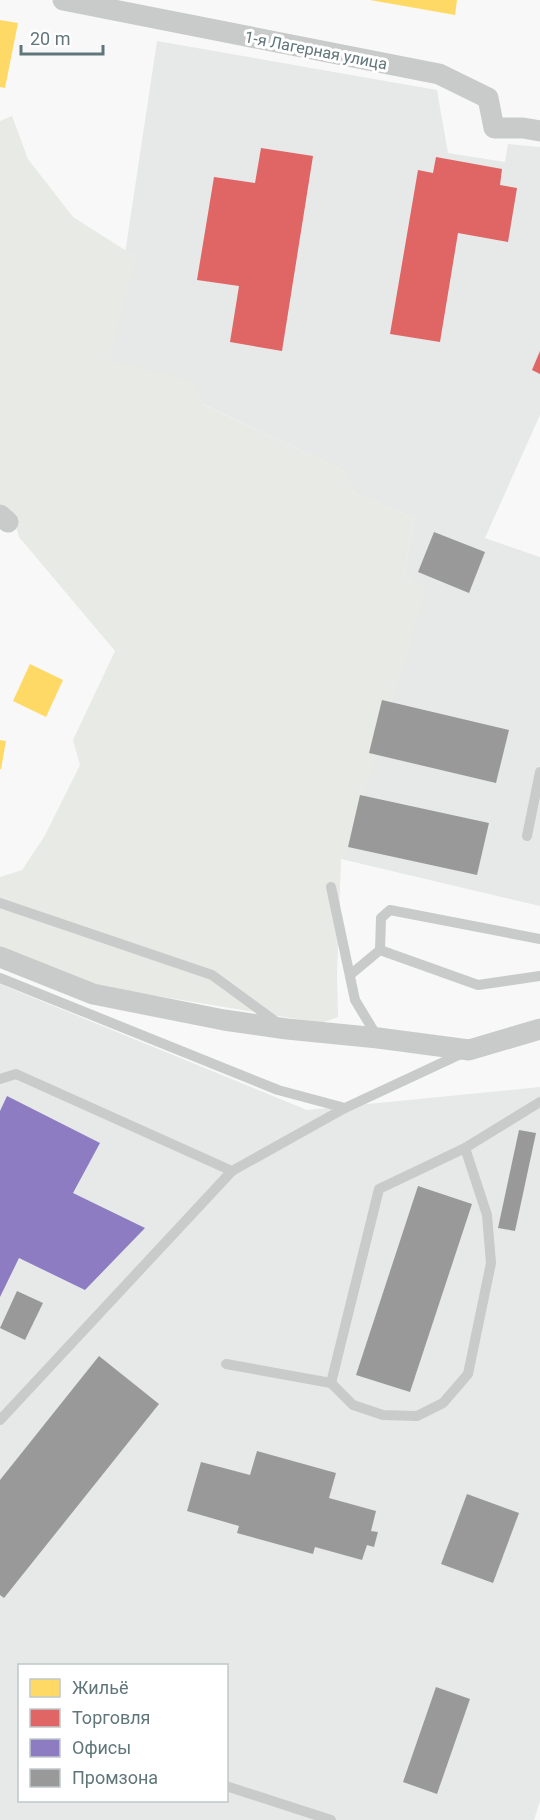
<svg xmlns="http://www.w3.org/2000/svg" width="540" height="1820" font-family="Roboto,sans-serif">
	<rect width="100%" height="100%" fill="#f8f8f8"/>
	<!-- built -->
	<g fill="#e6e9e8" fill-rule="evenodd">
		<polygon points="157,41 437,90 448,153 505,162 508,144 540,147 540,415 485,538 540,557 540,906 341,859 348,847 405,572 414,518 354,493 343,470 109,360"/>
		<path d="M0,984L307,1110L540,1087V1801L534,1820H0ZM20,1666H226V1800H20Z"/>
	</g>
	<!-- green -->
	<polygon fill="#e8eae5" points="12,116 28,159 73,217 136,257 109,360 193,381 202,404 343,470 354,493 414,518 405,572 422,587 427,587 348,847 341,859 337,975 338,1017 321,1023 96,986 0,949 0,877 22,870 44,837 80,765 73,740 115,651 19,537 14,519 0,508 0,121"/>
	<!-- homes -->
	<g fill="#ffd966">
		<polygon points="370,0 457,0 455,15"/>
		<polygon points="0,20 18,23 5,88 0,87"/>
		<polygon points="30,664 63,680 46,717 13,701"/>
		<polygon points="0,740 6,741 1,769 0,769"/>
	</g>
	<!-- shops -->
	<g fill="#e06666">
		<polygon points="261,148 313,156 282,351 230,342 239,286 197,280 214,177 255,183"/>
		<polygon points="436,157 502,169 500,185 517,188 508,242 458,233 440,342 390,334 418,170 433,173"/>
		<polygon points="540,351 540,374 532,370"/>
	</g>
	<!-- offices -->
	<polygon fill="#8e7cc3" points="7,1096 100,1143 73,1193 145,1228 85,1290 19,1258 0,1297 0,1111"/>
	<!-- industry -->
	<g fill="#999">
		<polygon points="434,532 485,552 469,593 418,572"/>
		<polygon points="382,700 509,730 496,783 369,753"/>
		<polygon points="360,795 489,823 477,875 348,847"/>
		<polygon points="519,1130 536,1133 515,1231 498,1228"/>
		<polygon points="418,1186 472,1204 410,1392 356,1375"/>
		<polygon points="17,1291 43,1303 25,1340 0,1328"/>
		<polygon points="99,1356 159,1404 4,1598 0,1595 0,1480"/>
		<polygon points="257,1451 336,1473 329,1498 376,1511 371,1531 378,1532 374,1547 367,1545 362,1560 315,1547 313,1554 237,1533 239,1526 187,1511 201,1462 250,1475"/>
		<polygon points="467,1494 519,1513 493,1583 441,1564"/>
		<polygon points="436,1687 470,1699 437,1794 403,1782"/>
	</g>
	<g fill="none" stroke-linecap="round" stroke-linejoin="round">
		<!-- lane -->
		<g stroke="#c9cbcb" stroke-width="10">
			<polyline points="527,836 540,772"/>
			<polyline points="331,887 355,1000 378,1038"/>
			<polyline points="0,903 212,975 279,1024"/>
			<polyline points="540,939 390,910 381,918 380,950 478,985 540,976"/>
			<polyline points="350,975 380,950"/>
			<polyline points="0,978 278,1090 345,1108"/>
			<polyline points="0,1079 16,1074 232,1171 345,1108 463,1053"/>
			<polyline points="226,1364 331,1383 379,1189 465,1148 540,1102"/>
			<polyline points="331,1383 353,1405 383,1415 417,1416 443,1403 468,1374 491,1263 487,1215 465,1148"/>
			<polyline points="0,1420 232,1171"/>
			<polyline points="226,1786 331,1820"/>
		</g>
		<!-- street -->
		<g stroke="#c9cbcb" stroke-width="21">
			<polyline points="63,0 439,74 488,98 494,128 523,128 540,131"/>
			<polyline points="0,515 8,522"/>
			<polyline points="0,957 93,994 224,1020 287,1029 378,1038 469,1050 540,1029"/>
		</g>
	</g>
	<g text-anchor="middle" stroke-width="6" stroke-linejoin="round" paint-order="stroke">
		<!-- street labels -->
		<g font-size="16" fill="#61767a" stroke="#fff">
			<text transform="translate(316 50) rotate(11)" y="6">1-я Лагерная улица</text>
		</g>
	</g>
	<!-- legend -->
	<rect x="18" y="1664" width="210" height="138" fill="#ffffff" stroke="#c0c8ca" stroke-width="1.5"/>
	<rect x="30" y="1679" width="30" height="18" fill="#ffd966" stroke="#c0c8ca" stroke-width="1.5"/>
	<text x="72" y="1694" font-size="18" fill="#61767a">Жильё</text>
	<rect x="30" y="1709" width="30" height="18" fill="#e06666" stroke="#c0c8ca" stroke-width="1.5"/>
	<text x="72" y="1724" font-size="18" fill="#61767a">Торговля</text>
	<rect x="30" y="1739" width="30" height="18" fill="#8e7cc3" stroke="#c0c8ca" stroke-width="1.5"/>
	<text x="72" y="1754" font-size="18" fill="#61767a">Офисы</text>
	<rect x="30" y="1769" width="30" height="18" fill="#999999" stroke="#c0c8ca" stroke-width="1.5"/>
	<text x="72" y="1784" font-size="18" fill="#61767a">Промзона</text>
	<!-- scale -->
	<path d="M21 45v9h82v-9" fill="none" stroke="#61767a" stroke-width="3"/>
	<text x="30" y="45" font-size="18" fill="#61767a" stroke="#ffffff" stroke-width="4.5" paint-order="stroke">20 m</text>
</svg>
